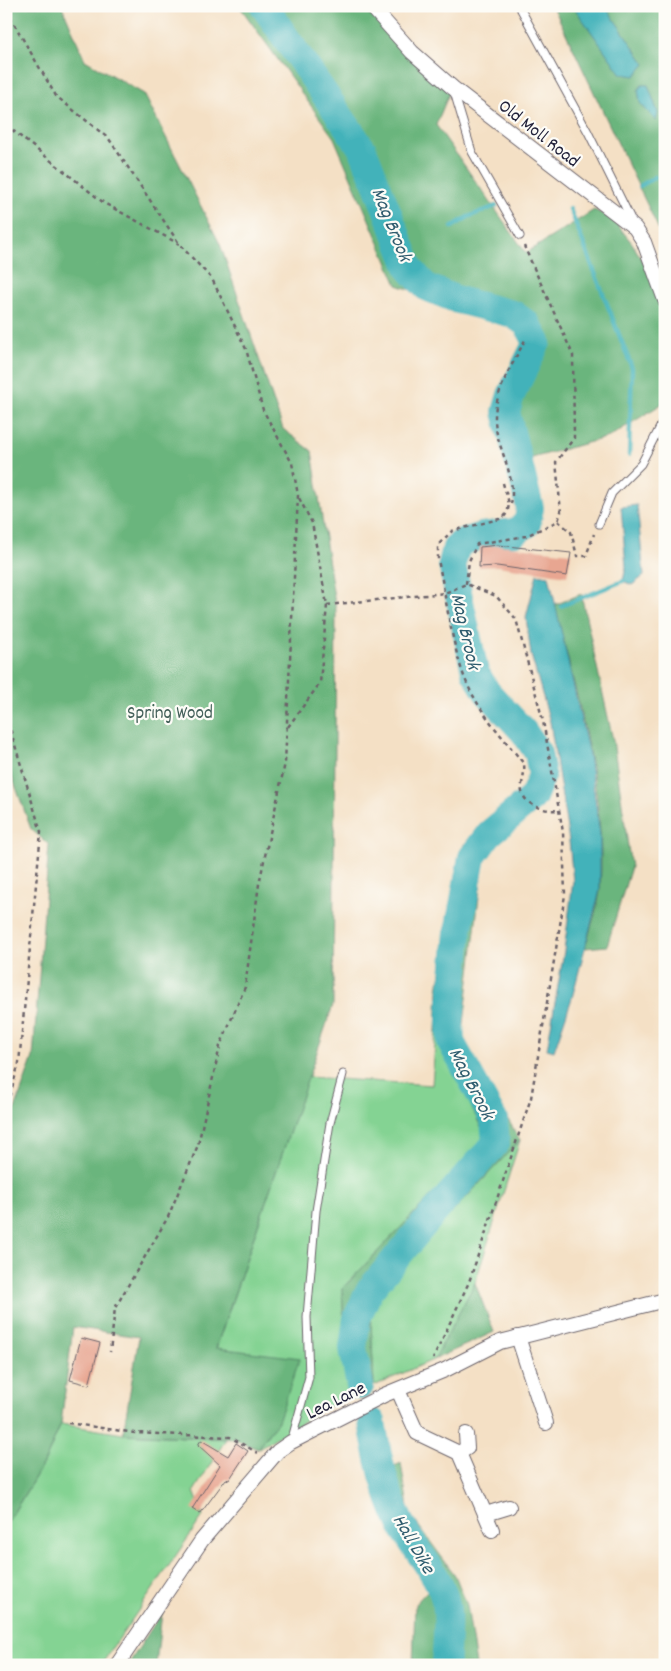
<svg xmlns="http://www.w3.org/2000/svg" width="671" height="1671" font-family="Dekko,sans-serif">
	<rect width="100%" height="100%" fill="#fdfcf7"/>
	<filter id="ink" filterUnits="userSpaceOnUse"><feTurbulence type="fractalNoise" baseFrequency=".02" numOctaves="2"/><feDisplacementMap in="SourceGraphic" scale="10" xChannelSelector="R" yChannelSelector="G"/><feConvolveMatrix kernelMatrix="1 2 1 2 8 2 1 2 1" color-interpolation-filters="sRGB"/></filter>
	<filter id="wash" filterUnits="userSpaceOnUse"><feTurbulence type="fractalNoise" baseFrequency=".0096" numOctaves="4" result="noise"/><feDisplacementMap in="SourceGraphic" scale="20" xChannelSelector="R" yChannelSelector="G"/><feGaussianBlur stdDeviation="1.12" result="paint"/><feColorMatrix in="noise" values="0 0 0 0 0 0 0 0 0 0 0 0 0 0 0 0 0 1.4 0 .05"/><feComposite in="paint" operator="in"/></filter>
	<g filter="url(#wash)">
		<rect width="100%" height="100%" fill="#f4e0c5"/>
		<!-- green -->
		<g fill="#84d393" stroke="#537a67">
			<polygon points="436,1030 486,1138 342,1289 348,1395 257,1449 278,1421 216,1349 308,1077 432,1085"/>
			<polygon points="520,1140 475,1283 435,1359 374,1386 370,1300"/>
			<polygon points="61,1424 123,1434 226,1439 194,1491 203,1516 101,1665 6,1665 6,1525 46,1459"/>
		</g>
		<!-- forest -->
		<g fill="#6bb57d" stroke="#466c5c">
			<polygon points="6,6 62,6 85,60 144,94 220,244 283,429 312,451 336,611 333,1005 216,1348 300,1358 278,1421 257,1449 235,1439 123,1434 139,1337 73,1327 61,1424 46,1459 6,1525 6,1135 33,1057 49,845 31,829 6,760"/>
			<polygon points="238,6 364,6 418,64 450,91 436,125 526,253 594,210 612,218 632,243 655,282 665,316 665,402 609,437 510,464 500,415 504,395 529,340 524,330 397,285 334,138 243,11"/>
			<polygon points="553,6 665,6 665,249 660,232"/>
			<path d="M581,594L613,740L631,867L607,946L585,948C590,929 598,908 600,889C607,793 576,697 555,605Z"/>
			<polygon points="464,844 485,845 462,1041 520,1140 370,1300 374,1386 348,1395 342,1289 486,1138 436,1030 438,989"/>
			<polygon points="475,1283 494,1332 435,1359 435,1358"/>
			<polygon points="401,1463 409,1513 455,1575 467,1605 476,1665 413,1665 415,1604 431,1587 390,1523 373,1476"/>
			<polygon points="162,1612 156,1665 128,1665"/>
		</g>
		<!-- water -->
		<g fill="#42b2ba" stroke="#326a7a">
			<polygon points="573,6 605,6 645,64 635,76 621,74"/>
			<polygon points="642,85 648,85 658,113 656,121 640,103 638,90"/>
			<polygon points="637,505 644,576 632,585 623,581 626,567 621,507"/>
			<polygon points="537,574 549,576 589,755 600,834 600,890 572,998 554,1051 547,1049 564,951 573,881 569,841 550,722 531,655 526,617"/>
		</g>
		<g fill="none" stroke-linecap="round" stroke-linejoin="round">
			<!-- stream -->
			<g stroke="#42b2ba" stroke-width="4.5">
				<polyline points="665,144 665,152"/>
				<polyline points="640,186 655,177"/>
				<polyline points="570,209 632,368 629,455"/>
				<polyline points="452,227 468,217 496,206"/>
				<polyline points="561,606 623,581"/>
			</g>
			<!-- river -->
			<g stroke="#42b2ba" stroke-width="28">
				<polyline points="264,6 363,150 410,269 426,287 458,300 513,314 527,324 537,342 511,395 506,412 530,508 527,524 515,532 481,536 462,542 456,548 452,564 475,672 487,692 524,732 538,753 542,775 533,797 489,834 472,857 458,932 450,1022 451,1042 494,1120 496,1143 430,1217 369,1291 357,1318 353,1348 360,1386"/>
				<path d="M372,1422C378,1458 385,1491 401,1524C415,1551 440,1574 446,1604C450,1622 445,1645 446,1665"/>
			</g>
		</g>
		<g id="blocks">
			<!-- building -->
			<g fill="#e8a691">
				<polygon points="498,545 571,553 567,576 497,566 479,567 480,547"/>
				<polygon points="81,1338 100,1343 89,1385 70,1380"/>
				<polygon points="201,1440 228,1456 236,1443 248,1451 229,1480 226,1479 200,1514 192,1509 220,1465 198,1445"/>
			</g>
		</g>
	</g>
	<g filter="url(#ink)">
		<use href="#blocks" fill-opacity="0" stroke="#6c646b" stroke-width="1"/>
		<g fill="none" stroke-linecap="round" stroke-linejoin="round">
			<!-- service casing -->
			<g stroke="#6c646b" stroke-width="9">
				<g id="service">
					<polyline points="519,6 588,132 632,221"/>
					<polyline points="454,92 472,152 520,236"/>
					<polyline points="599,524 612,493 641,464 661,425 665,423"/>
					<polyline points="291,1442 309,1377 307,1317 316,1211 330,1123 343,1074"/>
				</g>
			</g>
			<!-- minor casing -->
			<g stroke="#6c646b" stroke-width="16">
				<g id="minor">
					<polyline points="371,6 412,52 453,88 635,228 644,242 665,300"/>
					<polyline points="518,1337 546,1423"/>
					<polyline points="398,1390 417,1433 459,1453 492,1530"/>
					<polyline points="459,1453 467,1448 466,1434"/>
					<polyline points="486,1514 509,1507"/>
					<polyline points="117,1665 202,1540 278,1451 291,1442 384,1395 445,1370 500,1342 665,1300"/>
				</g>
			</g>
			<!-- path -->
			<g stroke="#6c646b" stroke-width="2.5" stroke-dasharray="4 4" stroke-linecap="butt">
				<polyline points="6,10 56,96 109,139 180,245 212,279 246,349 263,410 292,463 298,495 285,763 259,884 245,987 220,1046 198,1145 168,1217 115,1308 110,1352"/>
				<polyline points="6,125 104,203 179,244"/>
				<path d="M503,483C506,496 514,506 503,518L452,531L438,545V560C447,600 453,663 474,697C487,721 507,742 524,764C525,772 523,776 522,784C518,804 544,812 559,810"/>
				<path d="M511,504C517,474 495,446 495,418C495,390 513,364 525,340"/>
				<polyline points="558,521 571,532 577,556 586,556 594,534"/>
				<polyline points="466,584 469,561 477,544 526,536 558,521 561,512 556,462 574,438 573,355 524,246"/>
				<polyline points="327,605 445,593 466,584 496,596 516,619 543,721 559,810 563,832 565,895 531,1098 469,1282 433,1359"/>
				<polyline points="6,715 41,832 19,1063 6,1109"/>
				<polyline points="288,727 320,683 327,605 312,523 298,496"/>
				<polyline points="68,1423 135,1433 230,1437 258,1453"/>
			</g>
			<!-- service -->
			<use href="#service" stroke="#fff" stroke-width="7"/>
			<!-- minor -->
			<use href="#minor" stroke="#fff" stroke-width="14"/>
		</g>
	</g>
	<g text-anchor="middle" stroke-width="4.5" stroke-linejoin="round" paint-order="stroke">
		<!-- street labels -->
		<g font-size="19" fill="#22223b" stroke="#fdfcf7">
			<text transform="translate(540 132) rotate(38)" y="7">Old Moll Road</text>
			<text transform="translate(335 1399) rotate(-26)" y="7">Lea Lane</text>
		</g>
		<!-- park labels -->
		<g font-size="19" fill="#44605a" stroke="#fdfcf7">
			<text x="170" y="718">Spring Wood</text>
		</g>
		<!-- water labels -->
		<g font-size="20" font-style="italic" fill="#2f5c6e" stroke="#fdfcf7">
			<text transform="translate(393 224) rotate(68)" y="7">Mag Brook</text>
			<text transform="translate(467 631) rotate(77)" y="7">Mag Brook</text>
			<text transform="translate(473 1083) rotate(63)" y="7">Mag Brook</text>
			<text transform="translate(415 1543) rotate(60)" y="7">Hall Dike</text>
		</g>
	</g>
	<!-- margin -->
	<rect width="671" height="1671" fill="none" stroke="#fdfcf7" stroke-width="25"/>
</svg>
